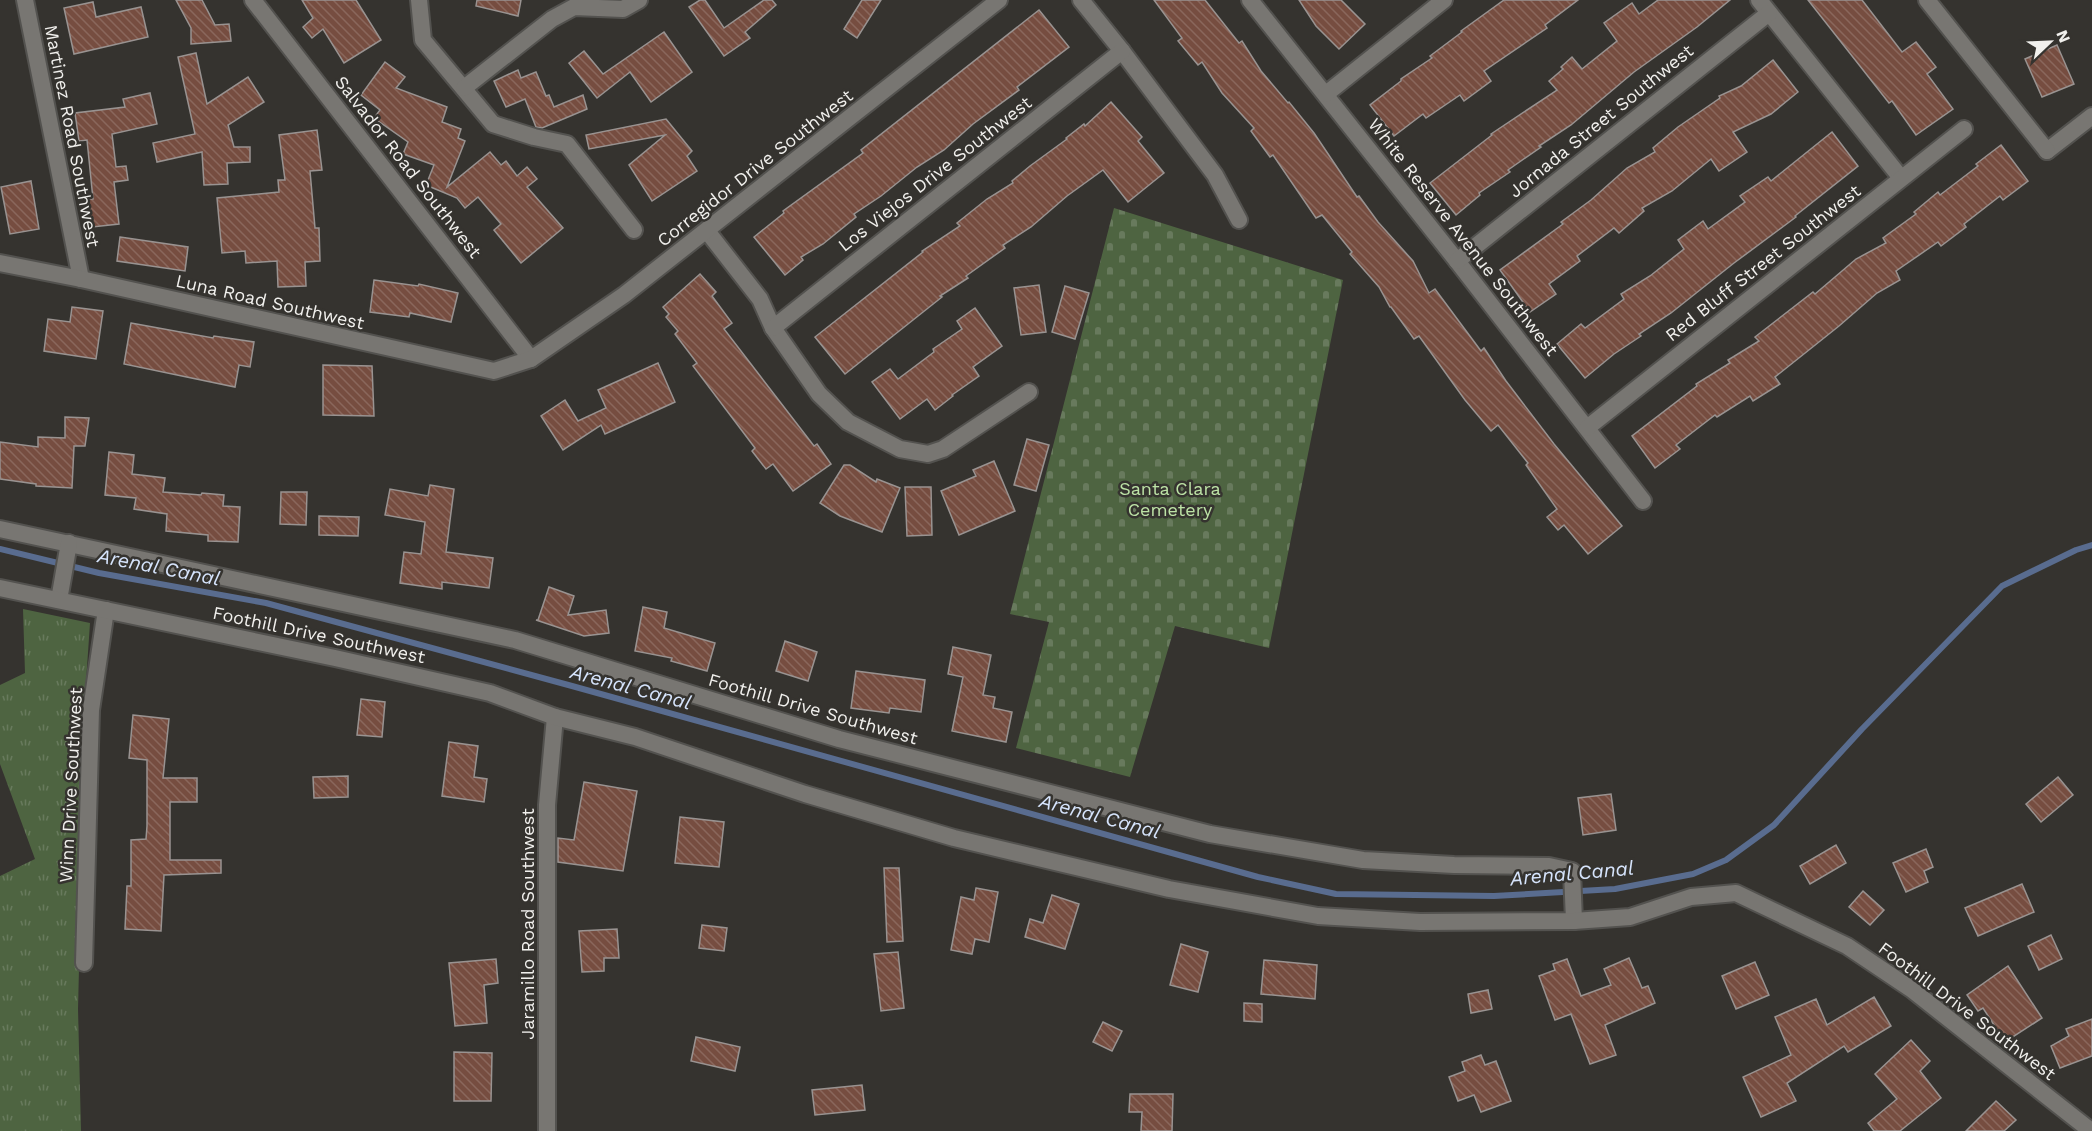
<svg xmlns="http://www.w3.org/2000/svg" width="2092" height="1131" font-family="'Work Sans',sans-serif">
	<defs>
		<pattern id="grass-tufts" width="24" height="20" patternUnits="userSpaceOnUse" patternTransform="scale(1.5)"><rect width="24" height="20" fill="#4e6441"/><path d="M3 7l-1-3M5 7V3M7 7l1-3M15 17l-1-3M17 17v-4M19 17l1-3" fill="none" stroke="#687a5d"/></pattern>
		<pattern id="cemetery-stones" width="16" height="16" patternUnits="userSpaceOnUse" patternTransform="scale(1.5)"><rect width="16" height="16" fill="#4e6441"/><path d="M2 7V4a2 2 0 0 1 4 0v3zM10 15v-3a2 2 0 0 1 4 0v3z" fill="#687a5d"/></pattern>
		<pattern id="building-back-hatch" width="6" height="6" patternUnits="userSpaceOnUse" patternTransform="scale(1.5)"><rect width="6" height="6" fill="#764d40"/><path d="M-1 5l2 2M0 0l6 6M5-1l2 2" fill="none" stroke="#8a675c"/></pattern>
	</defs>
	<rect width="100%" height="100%" fill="#35332f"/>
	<!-- grass -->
	<polygon fill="url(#grass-tufts)" points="23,609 90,623 86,682 78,1009 81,1131 0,1131 0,876 35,859 0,764 0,685 25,673"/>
	<!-- cemetery -->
	<polygon fill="url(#cemetery-stones)" points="1114,208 1343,280 1269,648 1175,626 1130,777 1016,748 1049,622 1010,614"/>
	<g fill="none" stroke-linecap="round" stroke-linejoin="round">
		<!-- stream -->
		<polyline stroke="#596c8f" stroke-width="6" points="0,549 99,573 266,603 572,686 1258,877 1336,894 1494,896 1615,889 1693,874 1726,860 1774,825 1862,729 2002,586 2076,550 2092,545"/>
	</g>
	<!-- building -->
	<g fill="url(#building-back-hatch)" stroke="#999391" stroke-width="1.5">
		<polygon points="176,0 202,0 215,25 229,24 231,41 191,44 191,28"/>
		<polygon points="302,0 356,0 381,40 344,63 323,29 312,38 303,27 313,18"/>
		<polygon points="477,0 521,0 518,16 476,6"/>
		<polygon points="700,0 705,0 724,28 764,0 772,0 776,5 745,32 750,38 724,56 689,7"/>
		<polygon points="862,0 881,0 857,38 844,29"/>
		<polygon points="1154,0 1205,0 1239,43 1242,41 1261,71 1288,103 1289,102 1314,133 1357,197 1359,196 1378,222 1413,261 1429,293 1435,289 1481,351 1484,348 1506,381 1554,444 1622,526 1588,554 1564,525 1558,530 1547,517 1557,509 1526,465 1528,463 1498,425 1491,431 1465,400 1419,336 1414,339 1391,307 1390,307 1379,287 1350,254 1352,252 1322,215 1316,218 1273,155 1270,157 1251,131 1254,128 1222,93 1202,62 1198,65 1178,41 1182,38"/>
		<polygon points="1299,0 1341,0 1365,24 1339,49 1316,26"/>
		<polygon points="1504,0 1578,0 1545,25 1547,28 1484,71 1491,81 1464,101 1460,95 1426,118 1423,114 1394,136 1370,105 1401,81 1401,79 1432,58 1430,56 1462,32 1461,31"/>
		<polygon points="1658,0 1730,0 1697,27 1634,72 1571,125 1539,146 1541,147 1508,170 1510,172 1479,193 1480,195 1456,215 1430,183 1492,135 1491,134 1557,90 1549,81 1563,69 1561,67 1572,57 1582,69 1617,41 1604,23 1632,3 1639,14"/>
		<polygon points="1808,0 1862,0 1902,52 1916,42 1936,67 1927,74 1953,109 1916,135 1892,101 1889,103"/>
		<polygon points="93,2 96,17 141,7 148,37 74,54 64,8"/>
		<polygon points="1039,10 1069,47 1017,87 1019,90 973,124 944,150 917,167 881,196 854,214 856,217 823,244 801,257 803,260 785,275 754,237 784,213 783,211 863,153 861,150"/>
		<polygon points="664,32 692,72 651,102 630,72 597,98 569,63 584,51 603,74"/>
		<polygon points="2057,45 2074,84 2042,97 2025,59"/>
		<polygon points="196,53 207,104 248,77 264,102 228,125 234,147 250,147 250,162 227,163 228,184 204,185 202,152 157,162 153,143 195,134 178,57"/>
		<polygon points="1773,60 1798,92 1771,114 1733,132 1747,152 1719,171 1711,159 1672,191 1642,208 1644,211 1619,233 1614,228 1577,256 1580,261 1549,284 1556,294 1530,312 1500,270 1563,224 1561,222 1591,200 1627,168 1655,152 1653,148 1678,127 1720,98 1719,96 1741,86"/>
		<polygon points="385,62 405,77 396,88 447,107 442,122 461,129 458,138 465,141 447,187 490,152 501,165 506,161 517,176 527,167 537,179 527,187 563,228 521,263 494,230 501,224 478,197 465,208 457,198 426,185 434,165 403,154 408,142 374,118 380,110 361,95"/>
		<polygon points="518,70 521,78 536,72 546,96 549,95 554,107 583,95 587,109 542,128 536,127 525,99 506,107 494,81"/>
		<polygon points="150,93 157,124 112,134 116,167 126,166 128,180 114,182 119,224 92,227 88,199 93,199 87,140 79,141 75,113 125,107 123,99"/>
		<polygon points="1111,102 1142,137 1138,141 1164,173 1128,202 1103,170 1067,196 1031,227 1003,245 1005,248 966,276 968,278 940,296 942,297 845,374 815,337 923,252 922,251 960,226 957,223 987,199 1013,183 1012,181 1030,166 1067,139 1066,138 1084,124 1085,126"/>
		<polygon points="666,119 692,151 687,156 697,171 652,201 629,165 665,135 589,149 586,135"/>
		<polygon points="317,130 322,170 310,171 315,228 319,228 320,261 305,262 306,286 278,287 277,261 246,263 245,251 222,253 217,198 279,192 278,180 285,180 279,135"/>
		<polygon points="1832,132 1858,166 1795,216 1796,217 1734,263 1671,313 1639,334 1641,336 1614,354 1585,378 1557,344 1581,324 1585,328 1624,299 1621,294 1650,276 1684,249 1678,240 1703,221 1708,229 1745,202 1740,196 1768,177 1771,181"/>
		<polygon points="2001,145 2028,181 2003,200 2000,196 1964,224 1966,227 1941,246 1938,242 1896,271 1900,280 1877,293 1839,326 1775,377 1780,384 1753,401 1750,396 1717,417 1715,415 1676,445 1680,449 1655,468 1632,436 1697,386 1696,384 1730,363 1728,360 1759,341 1755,337 1813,292 1815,294 1856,259 1886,243 1883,238 1916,214 1914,212 1938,192 1940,195 1978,166 1976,164"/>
		<polygon points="31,181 39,229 10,234 1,187"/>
		<polygon points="120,237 188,247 185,271 117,261"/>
		<polygon points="700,274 716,292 712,296 732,323 724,329 814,446 817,444 831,464 793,491 773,464 766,469 752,451 755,448 693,366 697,363 675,334 678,331 666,317 669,314 663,307"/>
		<polygon points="374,280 418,286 419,284 458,293 451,322 410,313 409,317 370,312"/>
		<polygon points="1039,285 1046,332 1021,335 1014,288"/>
		<polygon points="1065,286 1089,293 1075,339 1052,332"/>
		<polygon points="72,307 103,311 96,359 44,351 48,319 70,322"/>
		<polygon points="975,308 1002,346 973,367 979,376 952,395 953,396 935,410 927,399 900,419 872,382 890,369 898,379 934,352 933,349 962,329 957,321"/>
		<polygon points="131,323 213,338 214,336 254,342 250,367 239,365 235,387 124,364"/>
		<polygon points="658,363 675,402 605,434 601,425 563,450 541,416 565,400 578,421 606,408 598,390"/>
		<polygon points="323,365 372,366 374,416 323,415"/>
		<polygon points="65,417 89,418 85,446 74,446 72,488 36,486 36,484 0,479 0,442 38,447 38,437 65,438"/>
		<polygon points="1027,439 1049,445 1036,491 1014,485"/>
		<polygon points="109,452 134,455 132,474 165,478 163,492 201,495 202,493 224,495 223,506 240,507 238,542 208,541 208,535 166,531 167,514 134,509 136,498 105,495"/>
		<polygon points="994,461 1015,511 959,535 941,491 976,476 973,470"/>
		<polygon points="844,465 850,465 876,482 877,479 900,488 882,532 840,516 820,503"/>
		<polygon points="430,485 454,489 446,552 493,558 489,588 442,582 442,589 400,583 404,552 421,554 425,522 385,515 390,489 428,496"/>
		<polygon points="905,487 931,487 932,535 907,536"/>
		<polygon points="281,492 307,492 306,525 280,524"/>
		<polygon points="319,516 359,517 358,536 319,535"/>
		<polygon points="549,587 574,596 568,615 606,610 609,633 584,636 536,620 538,620"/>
		<polygon points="643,607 667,612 664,628 715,643 707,671 671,661 672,658 635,651"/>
		<polygon points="785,641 817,652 808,681 776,671"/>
		<polygon points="953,647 991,655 983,695 995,697 993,708 1012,712 1006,742 952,731 963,677 948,674"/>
		<polygon points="856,671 925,680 921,712 890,708 889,713 851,708"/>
		<polygon points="361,699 385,702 382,737 357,735"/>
		<polygon points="133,715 169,719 163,778 197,778 197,802 170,802 170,860 221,860 221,873 164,875 161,931 125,929 127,886 131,886 131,840 146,839 147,826 147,760 129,758"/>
		<polygon points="449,742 478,746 474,777 487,779 484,802 442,796"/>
		<polygon points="348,776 348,797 314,798 313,777"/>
		<polygon points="2058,777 2073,795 2041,822 2026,804"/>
		<polygon points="584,782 637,791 623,871 558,862 558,838 574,840"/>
		<polygon points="1611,794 1616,830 1583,835 1578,798"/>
		<polygon points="680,817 724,822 719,867 675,863"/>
		<polygon points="1836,845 1846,863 1810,884 1800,866"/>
		<polygon points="1926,849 1933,867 1924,871 1928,882 1906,892 1893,863"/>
		<polygon points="884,868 899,868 903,941 887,942"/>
		<polygon points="2022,884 2034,912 1978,936 1965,908"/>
		<polygon points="976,888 998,892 989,942 975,939 972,954 951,950 961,897 974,900"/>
		<polygon points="1863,891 1884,910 1870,925 1849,907"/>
		<polygon points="1052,895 1079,904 1065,949 1025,937 1030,919 1043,923"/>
		<polygon points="702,925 727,928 724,951 699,948"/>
		<polygon points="617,929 619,958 604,958 604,971 582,972 579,931"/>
		<polygon points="2051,935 2062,959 2039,970 2028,946"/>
		<polygon points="1181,944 1208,952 1198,992 1170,985"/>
		<polygon points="898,952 904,1008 881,1011 874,954"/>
		<polygon points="1629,958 1642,988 1648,986 1655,1003 1605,1025 1616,1055 1590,1064 1571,1014 1555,1020 1539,976 1555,970 1553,964 1567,959 1581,996 1611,985 1604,969"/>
		<polygon points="496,959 498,983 484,985 487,1023 455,1026 449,963"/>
		<polygon points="1264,960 1317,965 1315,999 1261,994"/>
		<polygon points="1755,962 1769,995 1736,1009 1722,976"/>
		<polygon points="2008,966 2042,1018 2005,1042 1983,1008 1978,1011 1967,995"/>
		<polygon points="1488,990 1492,1009 1471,1013 1468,994"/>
		<polygon points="1874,997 1891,1026 1848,1052 1844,1046 1787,1083 1796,1101 1761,1117 1743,1077 1791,1055 1775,1017 1816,999 1827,1025"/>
		<polygon points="1244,1003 1262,1004 1262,1022 1244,1021"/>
		<polygon points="2092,1019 2092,1056 2060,1068 2051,1046 2069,1036 2066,1029"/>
		<polygon points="1103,1022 1122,1031 1112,1051 1093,1042"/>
		<polygon points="696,1037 740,1047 735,1071 691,1061"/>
		<polygon points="1911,1040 1930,1061 1920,1071 1941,1098 1900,1131 1874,1131 1868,1123 1897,1099 1875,1074"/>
		<polygon points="454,1052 492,1053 491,1101 454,1101"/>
		<polygon points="1481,1055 1485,1065 1496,1061 1511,1101 1481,1112 1474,1095 1458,1101 1449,1077 1465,1071 1462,1062"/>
		<polygon points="862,1085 865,1110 815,1115 812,1090"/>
		<polygon points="1130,1094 1173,1094 1172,1131 1141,1131 1142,1112 1129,1112"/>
		<polygon points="1996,1101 2016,1120 2004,1131 1966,1131"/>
	</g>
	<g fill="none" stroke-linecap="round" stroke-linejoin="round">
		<!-- minor casing -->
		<g stroke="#53524f" stroke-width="20">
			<g id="minor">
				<polyline points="25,0 81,279"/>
				<polyline points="253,0 531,359"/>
				<polyline points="419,0 423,40 493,124 534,137 567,144 634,230"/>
				<polyline points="1081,0 1122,51 1215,175 1239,220"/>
				<polyline points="1250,0 1457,261 1643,501"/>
				<polyline points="1759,0 1901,178"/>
				<polyline points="464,88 552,19 574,7 623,9 639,0"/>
				<polyline points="1326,94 1444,0"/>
				<polyline points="2047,151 2092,116"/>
				<polyline points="707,231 760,299 773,328 819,394 848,422 900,449 928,454 943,449 1029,392"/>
				<polyline points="1457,261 1769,13"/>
				<polyline points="0,263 81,279 494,371 531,359 624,295 999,0"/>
				<polyline points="773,328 1122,51"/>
				<polyline points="1587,428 1964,129"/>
				<polyline points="0,529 515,640 839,739 1210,834 1363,860 1454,865 1549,866 1572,871 1574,921"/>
				<polyline points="59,600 69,543"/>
				<polyline points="84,963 91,710 106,610"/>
				<polyline points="547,1131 547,805 555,717"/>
			</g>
		</g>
		<!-- tertiary casing -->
		<g stroke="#53524f" stroke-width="20">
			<g id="tertiary">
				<polyline points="1927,0 2047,151"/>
				<polyline points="0,588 335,658 490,693 555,717 635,737 805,794 954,838 1169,889 1318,916 1420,922 1574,921 1630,917 1691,897 1736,893 1847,946 1911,989 2091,1131"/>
			</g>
		</g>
		<!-- minor -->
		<use href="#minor" stroke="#787672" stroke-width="16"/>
		<!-- tertiary -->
		<use href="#tertiary" stroke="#787672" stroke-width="16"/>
	</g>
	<g text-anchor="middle" stroke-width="5" stroke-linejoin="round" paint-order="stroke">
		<!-- street labels -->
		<g font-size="18" fill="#f1f0ed" stroke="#35332f">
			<text transform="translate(1601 121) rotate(-39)" y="6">Jornada Street Southwest</text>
			<text transform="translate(72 136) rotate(79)" y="6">Martinez Road Southwest</text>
			<text transform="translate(408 167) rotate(52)" y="6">Salvador Road Southwest</text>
			<text transform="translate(755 168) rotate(-38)" y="6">Corregidor Drive Southwest</text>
			<text transform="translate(935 174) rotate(-38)" y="6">Los Viejos Drive Southwest</text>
			<text transform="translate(1463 237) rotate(52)" y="6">White Reserve Avenue Southwest</text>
			<text transform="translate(1763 263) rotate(-38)" y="6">Red Bluff Street Southwest</text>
			<text transform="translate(270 302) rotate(13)" y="6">Luna Road Southwest</text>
			<text transform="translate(319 635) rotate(12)" y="6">Foothill Drive Southwest</text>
			<text transform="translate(813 709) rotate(16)" y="6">Foothill Drive Southwest</text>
			<text transform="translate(71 785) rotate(-87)" y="6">Winn Drive Southwest</text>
			<text transform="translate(528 924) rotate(-90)" y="6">Jaramillo Road Southwest</text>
			<text transform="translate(1967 1011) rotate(37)" y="6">Foothill Drive Southwest</text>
		</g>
		<!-- park labels -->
		<g font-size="18" fill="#bde3a6" stroke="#35332f">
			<text x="1170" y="495">Santa Clara<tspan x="1170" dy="21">Cemetery</tspan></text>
		</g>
		<!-- water labels -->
		<g font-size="20" font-style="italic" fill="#d6e4fc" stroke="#35332f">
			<text transform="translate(159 567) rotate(11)" y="7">Arenal Canal</text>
			<text transform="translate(631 687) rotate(15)" y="7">Arenal Canal</text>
			<text transform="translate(1100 816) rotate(15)" y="7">Arenal Canal</text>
			<text transform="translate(1572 873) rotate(-5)" y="7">Arenal Canal</text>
		</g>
	</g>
	<!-- north arrow -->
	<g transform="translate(2050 42) rotate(67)" stroke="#35332f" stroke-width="4.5" paint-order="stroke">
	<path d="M0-4.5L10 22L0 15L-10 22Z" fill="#f1f0ed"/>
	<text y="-9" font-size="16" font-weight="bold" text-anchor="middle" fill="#f1f0ed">N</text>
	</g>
</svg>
